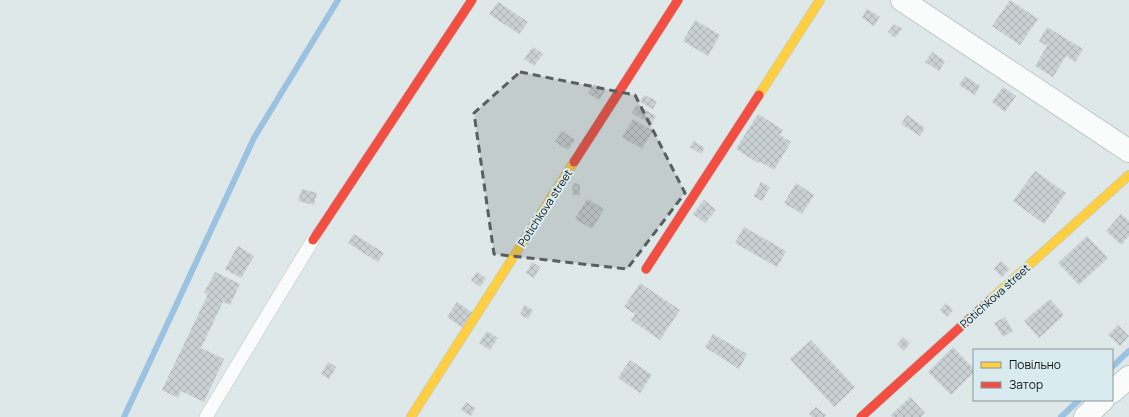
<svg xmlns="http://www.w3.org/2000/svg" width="1129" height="417" font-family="Manrope,sans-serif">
	<defs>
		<pattern id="building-cross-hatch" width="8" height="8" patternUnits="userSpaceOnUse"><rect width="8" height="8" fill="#cad1d4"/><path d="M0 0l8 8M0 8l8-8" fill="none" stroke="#acb3b5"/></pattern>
	</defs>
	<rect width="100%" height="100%" fill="#dee8e9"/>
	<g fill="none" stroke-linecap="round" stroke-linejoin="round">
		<!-- stream -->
		<g stroke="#9cc2e1" stroke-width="6">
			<polyline points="1112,367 1129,351"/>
			<polyline points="124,417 254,138 338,0"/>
			<polyline points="1061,417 1079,400"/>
		</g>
	</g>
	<!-- building -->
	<g fill="url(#building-cross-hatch)">
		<polygon points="1010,0 1038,19 1020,45 992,26"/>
		<polygon points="498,2 528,22 519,34 489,14"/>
		<polygon points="867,9 880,17 874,26 862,18"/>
		<polygon points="695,20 720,35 708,56 683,41"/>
		<polygon points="894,24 902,29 895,38 888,32"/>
		<polygon points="1047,27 1083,49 1075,62 1066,56 1053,77 1035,66 1047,46 1039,41"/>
		<polygon points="533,47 543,54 534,66 524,59"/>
		<polygon points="932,52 945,61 939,71 925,62"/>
		<polygon points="965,76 980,86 975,95 959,85"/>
		<polygon points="594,84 605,91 599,100 588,93"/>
		<polygon points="1003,87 1016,96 1005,112 992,102"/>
		<polygon points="644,95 657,101 653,109 640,102"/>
		<polygon points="637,105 656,116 651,125 632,113"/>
		<polygon points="758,114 783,130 780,135 791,142 774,170 759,161 758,163 736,149"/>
		<polygon points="907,115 925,128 920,136 901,124"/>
		<polygon points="633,119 653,131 642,149 622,137"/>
		<polygon points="562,131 575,140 568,150 555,142"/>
		<polygon points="693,141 705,148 701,154 690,147"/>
		<polygon points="1035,171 1066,193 1044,224 1013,201"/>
		<polygon points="761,182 770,187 762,201 754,196"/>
		<polygon points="573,183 580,184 580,195 572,195"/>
		<polygon points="796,183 814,195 802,214 784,203"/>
		<polygon points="302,189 317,193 314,205 298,201"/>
		<polygon points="587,199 604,209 592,229 575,219"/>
		<polygon points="704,200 716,210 705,223 693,214"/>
		<polygon points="1121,214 1129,221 1129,236 1121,245 1106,231"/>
		<polygon points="744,227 786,251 777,267 735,243"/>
		<polygon points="354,234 384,253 378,262 348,243"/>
		<polygon points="1087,236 1108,258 1079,285 1058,263"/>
		<polygon points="238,246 254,256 241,278 225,269"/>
		<polygon points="1001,261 1010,269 1002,277 994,269"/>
		<polygon points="532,262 540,267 534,278 526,273"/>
		<polygon points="215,272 240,284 230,305 223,302 201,348 224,359 204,402 181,391 178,398 162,390 208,294 204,293"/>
		<polygon points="477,272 486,278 480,287 471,280"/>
		<polygon points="640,283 680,310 660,340 631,320 635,314 624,307"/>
		<polygon points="1050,299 1064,315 1039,338 1024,321"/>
		<polygon points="457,302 473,313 463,328 447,317"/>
		<polygon points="946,303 953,310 947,317 940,310"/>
		<polygon points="525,305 533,310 528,319 520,314"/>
		<polygon points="1005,317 1013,331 1003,337 994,323"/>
		<polygon points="1118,325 1129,336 1120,346 1108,335"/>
		<polygon points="487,331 498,338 490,350 479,343"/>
		<polygon points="713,334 747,354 739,369 705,347"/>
		<polygon points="903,337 910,343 904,351 897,344"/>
		<polygon points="811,340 855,387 834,407 790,359"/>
		<polygon points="953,347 974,369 974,372 951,395 928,372"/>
		<polygon points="630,360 652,375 640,393 618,378"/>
		<polygon points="328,362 336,367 329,379 321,374"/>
		<polygon points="910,397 925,413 921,417 892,417 891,415"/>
		<polygon points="466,402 475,408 471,416 461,410"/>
		<polygon points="816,407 826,415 824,417 812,417 809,414"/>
	</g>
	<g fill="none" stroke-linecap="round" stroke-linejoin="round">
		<!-- lane casing -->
		<g stroke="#bdc5c6" stroke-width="14">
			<polyline id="lane" points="206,417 260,327 313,240"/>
		</g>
		<!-- street casing -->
		<g stroke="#bdc5c6" stroke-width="24">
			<g id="street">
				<polyline points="902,0 1129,151"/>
				<polyline points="1112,392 1129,377"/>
				<polyline points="1085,417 1103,400"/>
			</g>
		</g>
		<!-- slow casing -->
		<g stroke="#bdc5c6" stroke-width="10">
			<g id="slow">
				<polyline points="759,95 820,0"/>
				<polyline points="989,301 1129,175"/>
				<polyline points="411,417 574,162"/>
			</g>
		</g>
		<!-- jam casing -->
		<g stroke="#bdc5c6" stroke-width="10">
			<g id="jam">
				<polyline points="574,162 678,0"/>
				<polyline points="313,240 472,0"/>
				<polyline points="646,269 759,95"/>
				<polyline points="861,417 989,301"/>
			</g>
		</g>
		<!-- lane -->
		<use href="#lane" stroke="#fafcfc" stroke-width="13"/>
		<!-- street -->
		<use href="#street" stroke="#fafcfc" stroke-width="22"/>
		<!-- slow -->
		<use href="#slow" stroke="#ffcf43" stroke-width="9"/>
		<!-- jam -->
		<use href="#jam" stroke="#f24e42" stroke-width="9"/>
	</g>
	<!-- marked area -->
	<path fill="#575f60" fill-opacity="0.2" stroke="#575f60" stroke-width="3" stroke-dasharray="8 5" stroke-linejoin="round" d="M520,72L635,95L685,193L627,269L494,254L474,113Z"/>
	<g text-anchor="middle" stroke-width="4" stroke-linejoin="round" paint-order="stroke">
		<!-- street labels -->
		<g font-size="11" fill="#0f1516" stroke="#d9ebee">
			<text transform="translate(545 208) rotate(-57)" y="4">Potichkova street</text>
			<text transform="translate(995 296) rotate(-42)" y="4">Potichkova street</text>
		</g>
	</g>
	<!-- legend -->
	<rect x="973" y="349" width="140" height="52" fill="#d9ebee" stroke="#889598"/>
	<rect x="981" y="362" width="20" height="6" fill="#ffcf43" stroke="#889598"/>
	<text x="1009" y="369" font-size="12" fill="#0f1516">Повільно</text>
	<rect x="981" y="382" width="20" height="6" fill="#f24e42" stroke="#889598"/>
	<text x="1009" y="389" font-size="12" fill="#0f1516">Затор</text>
</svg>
